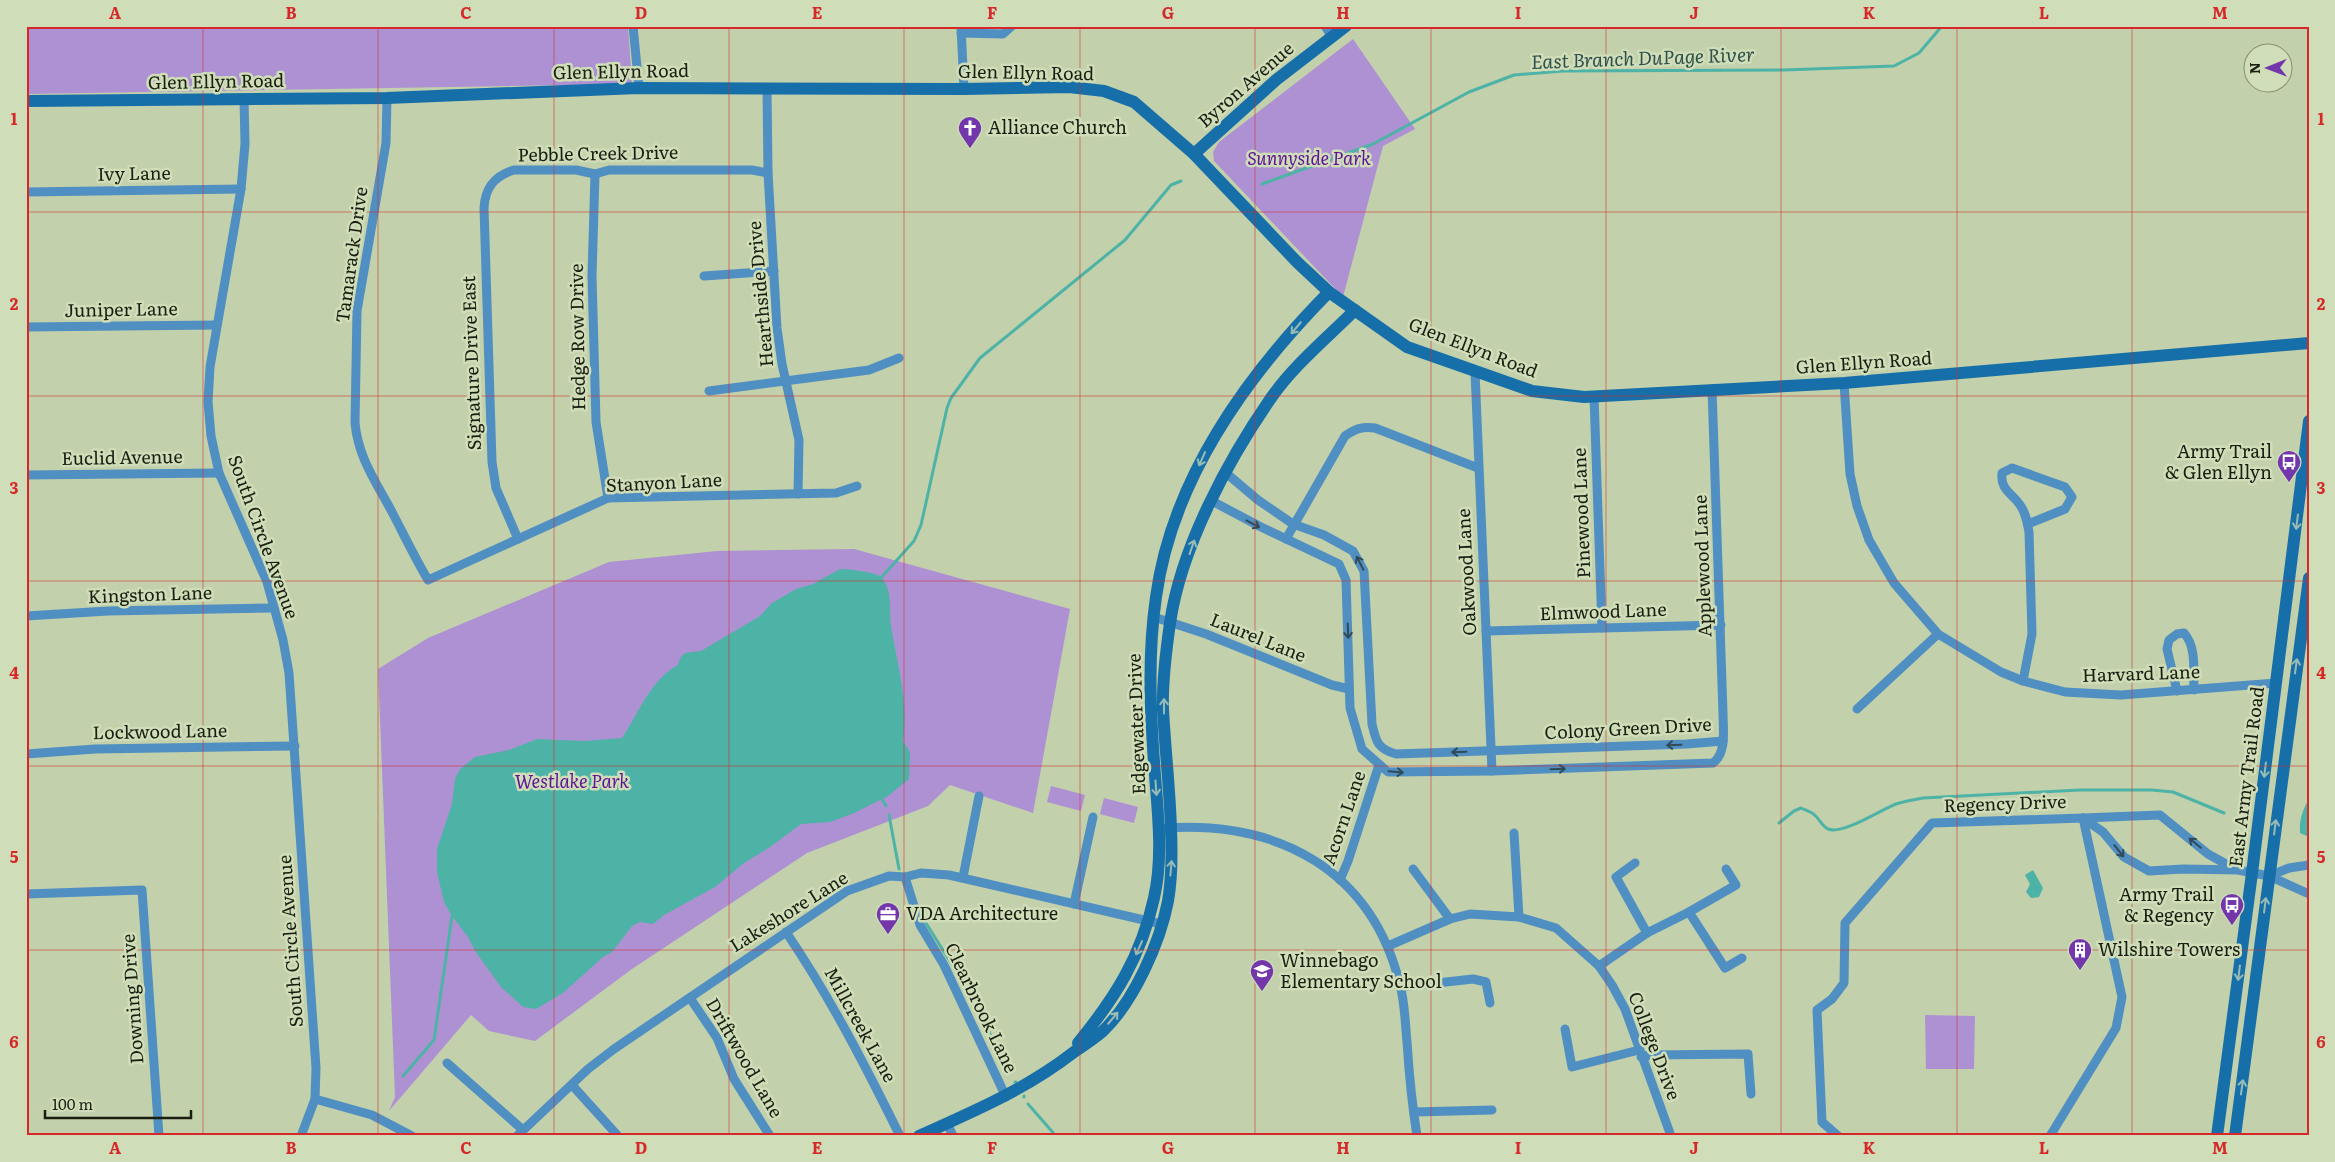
<svg xmlns="http://www.w3.org/2000/svg" width="2335" height="1162" font-family="Literata,serif">
	<rect width="100%" height="100%" fill="#c2d0ab"/>
	<!-- green -->
	<g fill="#ae91d3">
		<polygon points="26,26 628,26 632,84 26,94"/>
		<polygon points="1353,39 1415,129 1383,146 1343,297 1214,161 1213,152 1219,142"/>
		<polygon points="854,549 1070,609 1033,813 950,785 928,806 807,853 632,969 535,1041 489,1031 471,1015 389,1111 395,1097 378,669 428,638 609,562 717,551"/>
		<polygon points="1051,786 1085,795 1081,811 1047,802"/>
		<polygon points="1104,798 1138,807 1134,823 1100,814"/>
		<polygon points="1925,1015 1975,1016 1974,1069 1926,1069"/>
	</g>
	<!-- water -->
	<g fill="#4db3a6">
		<path d="M840,569C848,569 876,572 881,577C893,590 889,610 891,626C897,664 909,702 903,741L910,752L909,779L888,796L854,813L830,822L801,824L770,847L744,863L715,887L664,915L653,924L640,922L632,926L612,952L603,957L563,993L536,1009L523,1007L501,987L475,951L468,937L452,916L444,902L437,872V849L452,804L455,779L460,769L475,757L509,750L537,739L584,741L622,738C638,714 651,679 678,665L680,658L685,653L701,651L760,616L772,603L796,589L813,584Z"/>
		<path d="M2309,800V837L2300,833C2299,822 2302,809 2309,800Z"/>
		<polygon points="2033,870 2043,888 2039,897 2031,898 2026,892 2030,884 2025,875"/>
	</g>
	<g fill="none" stroke-linecap="round" stroke-linejoin="round">
		<!-- stream -->
		<g stroke="#4db3a6" stroke-width="3">
			<polyline points="1262,184 1373,144 1469,92 1514,75 1563,71 1784,70 1894,66 1919,53 1942,26"/>
			<polyline points="879,580 914,541 921,525 947,408 951,398 980,358 1125,240 1171,185 1181,181"/>
			<polyline points="880,796 886,806"/>
			<polyline points="889,815 899,869"/>
			<path d="M1779,823L1794,811L1801,808C1805,810 1809,811 1812,813C1819,817 1821,826 1828,829C1843,835 1880,810 1896,804C1905,801 1914,800 1923,798L2080,790H2152L2173,792L2224,813"/>
			<polyline points="919,912 963,982 1009,1071"/>
			<polyline points="403,1076 434,1040 452,916 455,914"/>
			<polyline points="1015,1082 1016,1082"/>
			<polyline points="1024,1096 1024,1097"/>
			<polyline points="1028,1104 1056,1136"/>
		</g>
		<!-- street -->
		<g stroke="#508fc1" stroke-width="9">
			<polyline points="633,26 639,88"/>
			<polyline points="961,26 964,89"/>
			<polyline points="1325,26 1332,37"/>
			<polyline points="961,33 1003,34 1012,26"/>
			<polyline points="767,89 768,173 777,328 782,364 799,440 798,494"/>
			<path d="M387,98L386,143L357,311L355,423C358,457 376,482 392,512C404,535 415,558 428,580L608,498L836,493L857,486"/>
			<polyline points="244,99 245,144 241,189 210,367 208,402 211,436 219,473 267,582 283,640 289,673 316,1068 315,1099 301,1136"/>
			<polyline points="595,174 592,276 596,422 608,498"/>
			<polyline points="26,192 241,189"/>
			<polyline points="704,276 774,271"/>
			<polyline points="26,327 217,325"/>
			<polyline points="1475,372 1492,771"/>
			<polyline points="1844,383 1850,474 1857,506 1869,540 1894,583 1938,634 2001,672 2023,681 2065,692 2121,695 2276,683"/>
			<polyline points="709,391 869,370 899,358"/>
			<polyline points="1594,396 1602,628"/>
			<path d="M1226,473L1258,500L1293,524L1324,535L1353,551L1364,571L1372,724C1376,742 1378,749 1396,754L1687,744L1723,741"/>
			<polyline points="26,475 219,473"/>
			<path d="M1210,500L1261,527L1339,564L1346,580L1350,708L1362,749L1388,772L1492,771L1713,763C1727,753 1723,729 1723,713L1712,389"/>
			<path d="M518,539L496,488L492,462L484,208C485,188 494,176 514,170H576L595,174L609,170H752L768,173"/>
			<path d="M1286,539L1345,436C1355,429 1362,426 1375,428L1478,468"/>
			<polyline points="26,616 108,611 274,608"/>
			<polyline points="1154,617 1206,634 1332,685 1349,689"/>
			<polyline points="1486,631 1721,625"/>
			<path d="M2023,681L2032,634L2029,532C2027,522 2026,513 2020,505C2012,493 2000,490 2002,473L2012,468L2065,487L2072,497L2065,509L2028,524"/>
			<path d="M2177,691L2167,649L2169,640L2177,634L2184,633C2197,647 2193,672 2194,690"/>
			<polyline points="1857,709 1938,634"/>
			<polyline points="26,754 95,749 295,746"/>
			<polyline points="2083,818 2103,832 2124,857 2149,871 2183,869 2238,870 2269,876 2309,894"/>
			<polyline points="2083,818 2160,815 2208,854 2235,869"/>
			<path d="M1166,828C1279,821 1372,870 1400,985C1405,1003 1405,1023 1407,1042C1409,1073 1412,1104 1417,1136"/>
			<polyline points="1514,833 1519,917"/>
			<polyline points="1635,863 1616,877 1647,933"/>
			<polyline points="1413,869 1450,919"/>
			<polyline points="2269,876 2289,868 2309,865"/>
			<polyline points="905,877 920,925 944,965 1006,1097"/>
			<polyline points="963,877 979,796"/>
			<polyline points="1340,880 1348,861 1379,765"/>
			<polyline points="26,894 142,890 159,1136"/>
			<polyline points="1074,904 1093,817"/>
			<polyline points="1689,912 1725,968 1742,958"/>
			<path d="M786,932C830,997 865,1065 900,1136"/>
			<polyline points="1388,946 1450,919 1470,914 1519,917 1556,928 1599,966 1612,985 1625,1009 1671,1136"/>
			<polyline points="1599,966 1647,933 1689,912 1736,885 1726,869"/>
			<polyline points="1401,987 1473,979 1486,982 1490,1003"/>
			<polyline points="690,998 717,1038 734,1079 770,1136"/>
			<polyline points="1565,1029 1572,1067 1639,1050"/>
			<polyline points="1641,1057 1650,1055 1748,1054 1751,1094"/>
			<polyline points="447,1063 523,1130"/>
			<polyline points="572,1085 618,1136"/>
			<polyline points="315,1099 372,1115 412,1136"/>
			<polyline points="1414,1112 1492,1110"/>
			<polyline points="947,1123 953,1136"/>
			<polyline points="517,1136 588,1069 614,1049 847,891 889,876 905,877 921,873 949,875 1161,924"/>
			<polyline points="1838,1136 1822,1122 1817,1010 1832,999 1844,983 1845,923 1932,823 2083,818 2122,997 2116,1028 2050,1136"/>
		</g>
		<!-- secondary -->
		<g stroke="#176fa9" stroke-width="12">
			<polyline points="26,101 387,98 639,88 964,89 1069,87 1104,91 1134,102 1194,154 1297,262 1329,292 1407,347 1532,391 1584,397 1844,383 2309,343"/>
			<polyline points="1194,154 1276,80 1346,26"/>
			<path d="M1078,1043C1115,998 1141,957 1154,898C1164,855 1157,806 1154,762C1150,706 1148,652 1156,597C1172,479 1248,374 1329,292"/>
			<path d="M919,1136C974,1111 1025,1090 1074,1052C1084,1045 1094,1039 1103,1031C1134,1001 1160,943 1168,901C1172,878 1172,853 1171,830C1170,790 1165,749 1163,709C1162,681 1166,651 1170,623C1181,547 1228,460 1271,398C1294,365 1327,338 1355,310"/>
			<polyline points="2217,1136 2252,873 2309,421"/>
			<polyline points="2235,1136 2309,578"/>
		</g>
	</g>
	<!-- one-way arrows -->
	<defs><path id="oneway-shaft" d="M-6 0H5M1.5-3L5.5 0L1.5 3" fill="none" stroke-width="1.6" stroke-linecap="round" stroke-linejoin="round" transform="scale(1.25)"/></defs>
	<g stroke="#98bcb4">
		<use href="#oneway-shaft" transform="translate(1296 328) rotate(130)"/>
		<use href="#oneway-shaft" transform="translate(1202 459) rotate(114)"/>
		<use href="#oneway-shaft" transform="translate(2297 522) rotate(97)"/>
		<use href="#oneway-shaft" transform="translate(1192 547) rotate(-71)"/>
		<use href="#oneway-shaft" transform="translate(2296 666) rotate(-82)"/>
		<use href="#oneway-shaft" transform="translate(1164 706) rotate(-90)"/>
		<use href="#oneway-shaft" transform="translate(2265 770) rotate(97)"/>
		<use href="#oneway-shaft" transform="translate(1156 788) rotate(86)"/>
		<use href="#oneway-shaft" transform="translate(2275 827) rotate(-83)"/>
		<use href="#oneway-shaft" transform="translate(1171 868) rotate(-85)"/>
		<use href="#oneway-shaft" transform="translate(2265 905) rotate(-83)"/>
		<use href="#oneway-shaft" transform="translate(1139 948) rotate(114)"/>
		<use href="#oneway-shaft" transform="translate(2239 973) rotate(97)"/>
		<use href="#oneway-shaft" transform="translate(1113 1018) rotate(-50)"/>
		<use href="#oneway-shaft" transform="translate(2242 1087) rotate(-82)"/>
	</g>
	<g stroke="#304b57">
		<use href="#oneway-shaft" transform="translate(1253 524) rotate(28)"/>
		<use href="#oneway-shaft" transform="translate(1360 563) rotate(-117)"/>
		<use href="#oneway-shaft" transform="translate(1348 631) rotate(88)"/>
		<use href="#oneway-shaft" transform="translate(1674 745) rotate(178)"/>
		<use href="#oneway-shaft" transform="translate(1459 752) rotate(178)"/>
		<use href="#oneway-shaft" transform="translate(1558 769) rotate(-2)"/>
		<use href="#oneway-shaft" transform="translate(1396 772) rotate(5)"/>
		<use href="#oneway-shaft" transform="translate(2195 843) rotate(-141)"/>
		<use href="#oneway-shaft" transform="translate(2119 851) rotate(51)"/>
	</g>
	<!-- grid -->
	<path fill="none" stroke="#d62828" stroke-width="1" stroke-opacity="0.55" d="M203,26V1136M378,26V1136M554,26V1136M729,26V1136M904,26V1136M1080,26V1136M1255,26V1136M1431,26V1136M1606,26V1136M1781,26V1136M1957,26V1136M2132,26V1136M26,212H2309M26,396H2309M26,581H2309M26,766H2309M26,950H2309"/>
	<!-- icons -->
	<defs>
		<g id="church-pin" transform="scale(1.25)"><path d="M0 17L-7.5 6A9.5 9.5 0 1 1 7.5 6Z" fill="#7336ab" stroke="#cfddb8"/><path d="M-1.2-6h2.4v3.5h3.3v2.4h-3.3V6h-2.4V-.1h-3.3v-2.4h3.3Z" fill="#fff"/></g>
		<g id="bus-pin" transform="scale(1.25)"><path d="M0 17L-7.5 6A9.5 9.5 0 1 1 7.5 6Z" fill="#7336ab" stroke="#cfddb8"/><path d="M-5-6H5V4H4V6H2V4H-2V6H-4V4H-5ZM-3.5-4V0h7V-4ZM-3.5 1.2v1.5H-2V1.2ZM2 1.2v1.5H3.5V1.2Z" fill="#fff"/></g>
		<g id="office-pin" transform="scale(1.25)"><path d="M0 17L-7.5 6A9.5 9.5 0 1 1 7.5 6Z" fill="#7336ab" stroke="#cfddb8"/><path d="M-6-3h4V-5.5h4V-3h4V5H-6ZM-1-4.5V-3h2v-1.5ZM-6 0V1H6V0Z" fill="#fff"/></g>
		<g id="building-pin" transform="scale(1.25)"><path d="M0 17L-7.5 6A9.5 9.5 0 1 1 7.5 6Z" fill="#7336ab" stroke="#cfddb8"/><path d="M-4-6H4V6H1V3H-1V6H-4ZM-2.5-4.3h1.7v1.8h-1.7ZM.8-4.3h1.7v1.8H.8ZM-2.5-1h1.7V.8h-1.7ZM.8-1h1.7V.8H.8Z" fill="#fff"/></g>
		<g id="school-pin" transform="scale(1.25)"><path d="M0 17L-7.5 6A9.5 9.5 0 1 1 7.5 6Z" fill="#7336ab" stroke="#cfddb8"/><path d="M0-5L7-2L0 1L-7-2ZM-4 1L0 2.5L4 1V4Q0 6-4 4Z" fill="#fff"/></g>
	</defs>
	<g fill-rule="evenodd">
		<use href="#church-pin" x="970" y="128"/>
		<use href="#bus-pin" x="2289" y="462"/>
		<use href="#bus-pin" x="2232" y="905"/>
		<use href="#office-pin" x="888" y="914"/>
		<use href="#building-pin" x="2080" y="950"/>
		<use href="#school-pin" x="1262" y="971"/>
	</g>
	<g text-anchor="middle" stroke-width="5" stroke-linejoin="round" paint-order="stroke">
		<!-- street labels -->
		<g font-size="18" fill="#1a1e11" stroke="#cfddb8">
			<text transform="translate(621 72) rotate(-1)" y="6">Glen Ellyn Road</text>
			<text transform="translate(1026 73) rotate(1)" y="6">Glen Ellyn Road</text>
			<text transform="translate(216 82) rotate(-1)" y="6">Glen Ellyn Road</text>
			<text transform="translate(1246 85) rotate(-41)" y="6">Byron Avenue</text>
			<text transform="translate(598 154) rotate(-1)" y="6">Pebble Creek Drive</text>
			<text transform="translate(134 174) rotate(-1)" y="6">Ivy Lane</text>
			<text transform="translate(352 255) rotate(-82)" y="6">Tamarack Drive</text>
			<text transform="translate(761 294) rotate(-95)" y="6">Hearthside Drive</text>
			<text transform="translate(121 310) rotate(-1)" y="6">Juniper Lane</text>
			<text transform="translate(578 337) rotate(-91)" y="6">Hedge Row Drive</text>
			<text transform="translate(1473 348) rotate(21)" y="6">Glen Ellyn Road</text>
			<text transform="translate(472 363) rotate(-92)" y="6">Signature Drive East</text>
			<text transform="translate(1864 363) rotate(-4)" y="6">Glen Ellyn Road</text>
			<text transform="translate(122 458) rotate(-1)" y="6">Euclid Avenue</text>
			<text transform="translate(664 483) rotate(-3)" y="6">Stanyon Lane</text>
			<text transform="translate(1582 513) rotate(-92)" y="6">Pinewood Lane</text>
			<text transform="translate(263 537) rotate(70)" y="6">South Circle Avenue</text>
			<text transform="translate(1703 566) rotate(-92)" y="6">Applewood Lane</text>
			<text transform="translate(1467 572) rotate(-93)" y="6">Oakwood Lane</text>
			<text transform="translate(150 595) rotate(-2)" y="6">Kingston Lane</text>
			<text transform="translate(1603 612) rotate(-2)" y="6">Elmwood Lane</text>
			<text transform="translate(1258 638) rotate(22)" y="6">Laurel Lane</text>
			<text transform="translate(2141 674) rotate(-2)" y="6">Harvard Lane</text>
			<text transform="translate(1137 724) rotate(-92)" y="6">Edgewater Drive</text>
			<text transform="translate(1628 729) rotate(-3)" y="6">Colony Green Drive</text>
			<text transform="translate(160 732) rotate(-1)" y="6">Lockwood Lane</text>
			<text transform="translate(2247 777) rotate(-83)" y="6">East Army Trail Road</text>
			<text transform="translate(2005 804) rotate(-2)" y="6">Regency Drive</text>
			<text transform="translate(1344 818) rotate(-71)" y="6">Acorn Lane</text>
			<text transform="translate(789 912) rotate(-32)" y="6">Lakeshore Lane</text>
			<text transform="translate(291 941) rotate(-94)" y="6">South Circle Avenue</text>
			<text transform="translate(133 999) rotate(-94)" y="6">Downing Drive</text>
			<text transform="translate(981 1008) rotate(64)" y="6">Clearbrook Lane</text>
			<text transform="translate(860 1025) rotate(61)" y="6">Millcreek Lane</text>
			<text transform="translate(1654 1046) rotate(69)" y="6">College Drive</text>
			<text transform="translate(744 1058) rotate(60)" y="6">Driftwood Lane</text>
		</g>
		<!-- poi labels -->
		<g font-size="18" fill="#1a1e11" stroke="#cfddb8" text-anchor="start">
			<text x="988" y="134">Alliance Church</text>
			<text x="2272" y="458" text-anchor="end">Army Trail<tspan x="2272" dy="21">&amp; Glen Ellyn</tspan></text>
			<text x="2214" y="901" text-anchor="end">Army Trail<tspan x="2214" dy="21">&amp; Regency</tspan></text>
			<text x="906" y="920">VDA Architecture</text>
			<text x="2098" y="956">Wilshire Towers</text>
			<text x="1280" y="967">Winnebago<tspan x="1280" dy="21">Elementary School</tspan></text>
		</g>
		<!-- park labels -->
		<g font-size="18" font-style="italic" fill="#5e1296" stroke="#cfddb8">
			<text x="1309" y="165">Sunnyside Park</text>
			<text x="572" y="788">Westlake Park</text>
		</g>
		<!-- water labels -->
		<g font-size="19" font-style="italic" fill="#30504b" stroke="#cfddb8">
			<text transform="translate(1643 58) rotate(-2)" y="7">East Branch DuPage River</text>
		</g>
	</g>
	<!-- border -->
	<rect width="2335" height="1162" fill="none" stroke="#cfddb8" stroke-width="55"/>
	<!-- north arrow -->
	<g transform="translate(2268 68) rotate(269)"><circle r="24" fill="#cfddb8" stroke="#879175"/>
	<path d="M0-4L9 19L0 12L-9 19Z" fill="#7336ab"/>
	<text y="-8" font-size="14" font-weight="bold" text-anchor="middle" fill="#1a1e11">N</text>
	</g>
	<!-- scale -->
	<path d="M45 1110v8h146v-8" fill="none" stroke="#1a1e11" stroke-width="2.5"/>
	<text x="52" y="1110" font-size="15" fill="#1a1e11" stroke="#cfddb8" stroke-width="4" paint-order="stroke">100 m</text>
	<rect x="28" y="28" width="2280" height="1106" fill="none" stroke="#d62828" stroke-width="2"/>
	<g font-size="16" text-anchor="middle" font-weight="bold" fill="#d62828">
		<text x="115" y="19">A</text>
		<text x="291" y="19">B</text>
		<text x="466" y="19">C</text>
		<text x="641" y="19">D</text>
		<text x="817" y="19">E</text>
		<text x="992" y="19">F</text>
		<text x="1168" y="19">G</text>
		<text x="1343" y="19">H</text>
		<text x="1518" y="19">I</text>
		<text x="1694" y="19">J</text>
		<text x="1869" y="19">K</text>
		<text x="2044" y="19">L</text>
		<text x="2220" y="19">M</text>
		<text x="14" y="125">1</text>
		<text x="2321" y="125">1</text>
		<text x="14" y="310">2</text>
		<text x="2321" y="310">2</text>
		<text x="14" y="494">3</text>
		<text x="2321" y="494">3</text>
		<text x="14" y="679">4</text>
		<text x="2321" y="679">4</text>
		<text x="14" y="863">5</text>
		<text x="2321" y="863">5</text>
		<text x="14" y="1048">6</text>
		<text x="2321" y="1048">6</text>
		<text x="115" y="1154">A</text>
		<text x="291" y="1154">B</text>
		<text x="466" y="1154">C</text>
		<text x="641" y="1154">D</text>
		<text x="817" y="1154">E</text>
		<text x="992" y="1154">F</text>
		<text x="1168" y="1154">G</text>
		<text x="1343" y="1154">H</text>
		<text x="1518" y="1154">I</text>
		<text x="1694" y="1154">J</text>
		<text x="1869" y="1154">K</text>
		<text x="2044" y="1154">L</text>
		<text x="2220" y="1154">M</text>
	</g>
</svg>
